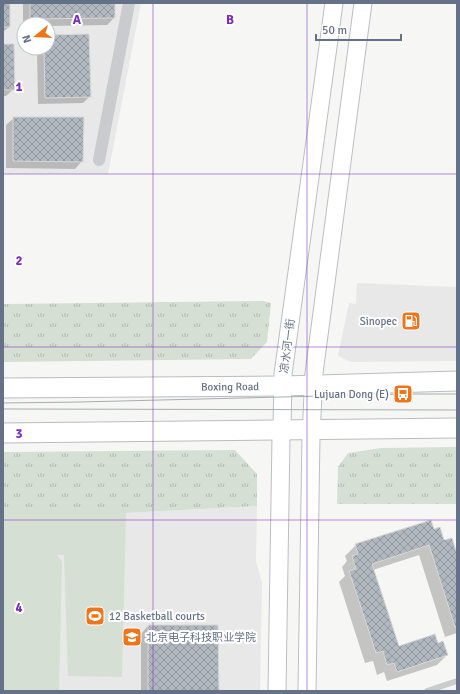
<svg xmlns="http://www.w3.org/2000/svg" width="460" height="694" font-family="Signika,'Noto Sans SC',sans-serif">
	<defs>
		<pattern id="park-tufts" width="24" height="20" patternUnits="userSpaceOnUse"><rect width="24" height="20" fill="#d6dfd4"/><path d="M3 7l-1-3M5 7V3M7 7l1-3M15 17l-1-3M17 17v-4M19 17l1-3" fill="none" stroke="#b1b9b2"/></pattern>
		<pattern id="building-cross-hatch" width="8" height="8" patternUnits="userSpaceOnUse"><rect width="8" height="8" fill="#b1b7be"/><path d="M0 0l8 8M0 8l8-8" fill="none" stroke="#9499a0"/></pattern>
	</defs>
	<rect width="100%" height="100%" fill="#f6f7f4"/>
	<!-- built -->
	<g fill="#e7e8e7" fill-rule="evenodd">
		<path d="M3,3H141L108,174H3ZM24,24H48V48H24Z"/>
		<polygon points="357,283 457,287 457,361 351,362 338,356 349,303 356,304"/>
		<polygon points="257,506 256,561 262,583 260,691 3,691 3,513 126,513"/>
	</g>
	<!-- park -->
	<g fill="url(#park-tufts)">
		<polygon points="263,301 271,303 267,342 251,359 3,362 3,304"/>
		<polygon points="457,447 457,504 337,504 338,467 348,453 381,448"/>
		<polygon points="235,450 257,474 257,506 126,513 3,513 3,452"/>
	</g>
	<!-- garden -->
	<polygon fill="#d6dfd4" points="3,513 126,513 122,677 68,676 64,555 57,555 62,562 59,691 3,691"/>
	<!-- shadow -->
	<g fill="#0003">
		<polygon points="3,3 9,3 9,27 3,32"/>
		<polygon points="23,3 114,3 114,18 107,25 48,26 48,24 24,24 23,26"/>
		<polygon points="48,36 90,96 83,103 38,104 37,48 48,48"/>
		<polygon points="3,45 14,89 6,96 3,96"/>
		<polygon points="14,118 82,161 75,169 6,168 6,125"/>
		<polygon points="433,530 457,557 457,633 445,637 419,555 373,570 398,647 437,645 447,655 437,665 387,681 384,672 377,675 373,661 365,663 339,582 345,576 342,567 347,561 345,556 356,545"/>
		<polygon points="148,626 218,691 141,691 141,634"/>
	</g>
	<!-- building -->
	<g fill="url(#building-cross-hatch)" stroke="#d8d9d6">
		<rect x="3" y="3" width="7" height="24"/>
		<polygon points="30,3 115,3 115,18 30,19"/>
		<polygon points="89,34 91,97 45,98 44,48 48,48 48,35"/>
		<polygon points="3,44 14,44 15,90 3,90"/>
		<polygon points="13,117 84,117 83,162 13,161"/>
		<polygon points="431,520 434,529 440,527 444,540 452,538 457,554 457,627 455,627 429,545 372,564 399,646 435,634 438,643 443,641 448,655 397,672 394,663 387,665 383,651 376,653 349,571 356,569 352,556 358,554 355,544"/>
		<polygon points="148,625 218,625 219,691 148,691"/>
	</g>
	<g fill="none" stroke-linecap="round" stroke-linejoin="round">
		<!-- secondary casing -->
		<g stroke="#bbbec4" stroke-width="19">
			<g id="secondary">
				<polyline points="277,691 281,437 282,429 283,374 334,3"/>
				<polyline points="307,691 311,437 314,373 363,3"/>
			</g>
		</g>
		<!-- primary casing -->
		<g stroke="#b9bcc1" stroke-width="21">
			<g id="primary">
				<path id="s1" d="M3,388L283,386L457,381"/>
				<polyline points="3,433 457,428"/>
			</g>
		</g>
		<!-- service -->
		<polyline stroke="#c9cbcf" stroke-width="6" points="427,691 457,681"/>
		<!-- minor -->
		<polyline stroke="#c9cbcf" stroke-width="12" points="99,160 129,3"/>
		<!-- secondary -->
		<use href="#secondary" stroke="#fff" stroke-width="17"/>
		<!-- primary -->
		<use href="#primary" stroke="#fff" stroke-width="19"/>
		<!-- tram -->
		<g stroke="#a8acb3" stroke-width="1">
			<polyline points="3,403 80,402 403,394 457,394"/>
			<polyline points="3,409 457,410"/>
		</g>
	</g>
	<!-- grid -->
	<path fill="none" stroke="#7b2cbf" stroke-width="1" stroke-opacity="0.55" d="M153,3V691M307,3V691M3,174H457M3,347H457M3,520H457"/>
	<!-- icons -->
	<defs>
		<g id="fuel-square" transform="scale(1)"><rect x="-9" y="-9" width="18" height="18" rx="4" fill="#ed761d" stroke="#fff"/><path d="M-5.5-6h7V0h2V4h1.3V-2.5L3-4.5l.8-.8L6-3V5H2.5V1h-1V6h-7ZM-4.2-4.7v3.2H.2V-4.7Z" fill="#fff"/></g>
		<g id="bus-square" transform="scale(1)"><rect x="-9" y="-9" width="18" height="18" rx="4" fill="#ed761d" stroke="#fff"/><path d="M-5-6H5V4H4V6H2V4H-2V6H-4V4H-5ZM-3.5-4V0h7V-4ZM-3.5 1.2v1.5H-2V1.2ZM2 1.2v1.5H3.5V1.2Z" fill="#fff"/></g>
		<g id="stadium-square" transform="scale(1)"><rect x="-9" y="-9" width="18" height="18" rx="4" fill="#ed761d" stroke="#fff"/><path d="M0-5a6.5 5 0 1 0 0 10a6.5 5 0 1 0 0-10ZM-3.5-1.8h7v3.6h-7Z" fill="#fff"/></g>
		<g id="university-square" transform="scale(1)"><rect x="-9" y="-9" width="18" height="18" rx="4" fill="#ed761d" stroke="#fff"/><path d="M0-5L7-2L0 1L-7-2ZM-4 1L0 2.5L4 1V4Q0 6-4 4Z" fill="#fff"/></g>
	</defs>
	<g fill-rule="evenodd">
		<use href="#fuel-square" x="411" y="321"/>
		<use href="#bus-square" x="403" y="394"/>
		<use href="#stadium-square" x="95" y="616"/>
		<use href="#university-square" x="132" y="637"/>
	</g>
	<g text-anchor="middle" stroke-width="4" stroke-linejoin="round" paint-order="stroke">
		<!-- poi labels -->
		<g font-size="11" fill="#647187" stroke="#fff" text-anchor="end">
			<text x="397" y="325">Sinopec</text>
			<text x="389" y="398">Lujuan Dong (E)</text>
			<text x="109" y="620" text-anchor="start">12 Basketball courts</text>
			<text x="146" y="641" text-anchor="start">北京电子科技职业学院</text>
		</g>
		<!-- street labels -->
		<g font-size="11" fill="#647187" stroke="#fff">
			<text transform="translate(287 346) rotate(-83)" y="4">凉水河一街</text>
			<text dy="4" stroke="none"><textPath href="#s1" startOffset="227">Boxing Road</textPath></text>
		</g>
	</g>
	<g font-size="13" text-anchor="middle" font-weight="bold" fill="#7b2cbf" stroke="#fff" stroke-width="4" stroke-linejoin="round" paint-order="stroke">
		<text x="77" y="24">A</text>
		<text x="230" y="24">B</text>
		<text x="19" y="91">1</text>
		<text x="19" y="265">2</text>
		<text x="19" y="438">3</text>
		<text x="19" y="612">4</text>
	</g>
	<!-- border -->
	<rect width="460" height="694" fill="none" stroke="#647187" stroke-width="8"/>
	<!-- north arrow -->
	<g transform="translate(36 36) rotate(252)"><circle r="19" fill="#ffffff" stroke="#c1c6cf"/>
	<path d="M0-3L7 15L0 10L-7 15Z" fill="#ed761d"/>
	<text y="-6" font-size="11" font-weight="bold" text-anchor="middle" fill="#647187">N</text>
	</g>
	<!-- scale -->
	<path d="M316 34v6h85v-6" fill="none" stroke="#647187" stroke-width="2"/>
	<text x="322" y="34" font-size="12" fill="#647187" stroke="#ffffff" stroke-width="3" paint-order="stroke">50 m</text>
</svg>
